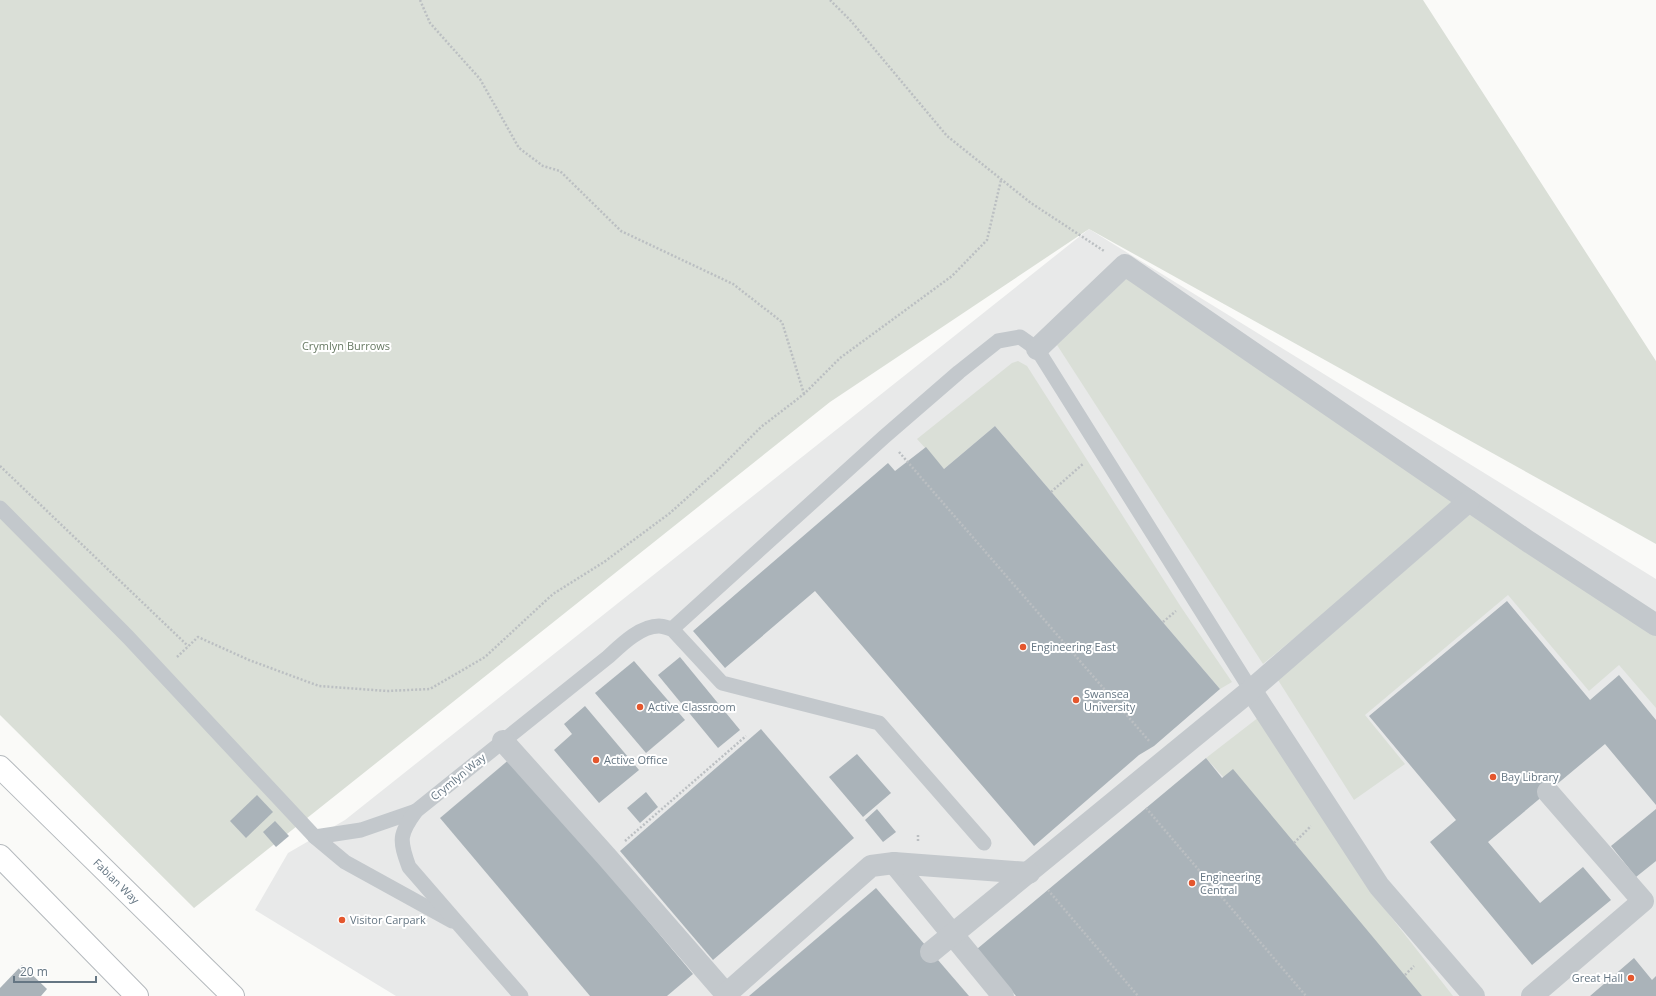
<svg xmlns="http://www.w3.org/2000/svg" width="1656" height="996" font-family="'Open Sans',sans-serif">
	<rect width="100%" height="100%" fill="#fafaf8"/>
	<!-- built -->
	<polygon fill="#e8e9e9" points="1089,229 1656,579 1656,996 396,996 255,910 288,853 345,820"/>
	<!-- green -->
	<g fill="#dadfd7">
		<polygon points="0,0 1423,0 1656,361 1656,544 1089,229 830,402 194,908 0,715"/>
		<polygon points="1128,277 1460,501 1263,664 1057,345"/>
		<polygon points="1018,361 1027,366 1181,607 1232,682 1220,689 995,426 944,469 917,439 1012,363"/>
		<polygon points="1475,510 1656,631 1656,708 1619,665 1589,691 1508,595 1365,715 1405,764 1354,800 1278,680"/>
		<polygon points="1259,717 1366,885 1453,996 1422,996 1206,758"/>
	</g>
	<!-- building -->
	<g fill="#aab3b9">
		<polygon points="995,426 1220,689 1154,746 1139,755 1034,846 815,591 725,668 693,631 888,463 895,471 926,447 944,469"/>
		<polygon points="1507,601 1590,700 1619,675 1656,720 1656,805 1605,744 1488,842 1540,903 1583,867 1611,900 1532,965 1430,842 1456,820 1369,716"/>
		<polygon points="680,657 740,730 718,748 658,675"/>
		<polygon points="634,661 685,720 646,753 595,693"/>
		<polygon points="585,706 639,770 599,803 554,750 572,734 564,724"/>
		<polygon points="761,729 854,838 713,960 620,851"/>
		<polygon points="857,754 891,793 863,817 829,777"/>
		<polygon points="511,758 693,974 667,996 590,996 440,818"/>
		<polygon points="1206,758 1222,778 1233,769 1422,996 1016,996 977,949"/>
		<polygon points="646,792 658,807 640,823 627,808"/>
		<polygon points="257,795 273,812 246,838 230,821"/>
		<polygon points="877,809 896,832 883,842 865,820"/>
		<polygon points="1656,809 1656,861 1636,877 1611,846"/>
		<polygon points="275,821 289,836 276,847 263,832"/>
		<polygon points="876,888 969,996 749,996"/>
		<polygon points="1634,958 1652,980 1656,976 1656,996 1590,996"/>
		<polygon points="22,965 47,989 41,996 0,996 0,988"/>
	</g>
	<g fill="none" stroke-linecap="round" stroke-linejoin="round">
		<!-- trunk casing -->
		<g stroke="#b4b9bd" stroke-width="24">
			<g id="trunk">
				<path id="s1" d="M0,767L233,996"/>
				<polyline points="0,856 137,996"/>
			</g>
		</g>
		<!-- path -->
		<g stroke="#bbbfc2" stroke-width="2.5" stroke-dasharray="2 2" stroke-linecap="butt">
			<polyline points="420,0 430,23 480,79 519,148 543,166 560,171 621,231 733,284 782,322 804,394"/>
			<polyline points="830,0 851,21 947,136 1031,203 1104,251"/>
			<polyline points="899,452 1150,742"/>
			<polyline points="0,466 188,646"/>
			<polyline points="1051,492 1084,463"/>
			<polyline points="1163,622 1176,611"/>
			<polyline points="177,657 198,637 249,660 319,686 387,691 430,689 485,657 553,594 604,562 670,513 719,469 761,427 804,394 840,358 952,276 987,240 1001,180"/>
			<polyline points="1146,808 1306,996"/>
			<polyline points="625,841 746,736"/>
			<polyline points="918,841 918,833"/>
			<polyline points="1294,843 1311,826"/>
			<polyline points="1048,890 1138,996"/>
			<polyline points="1405,975 1414,966"/>
		</g>
		<!-- service -->
		<g stroke="#c3c8cc" stroke-width="15">
			<polyline points="0,508 128,637 315,837 361,830 416,811"/>
			<polyline points="672,629 722,683 879,723 984,843"/>
			<polyline points="315,837 345,862 452,921"/>
			<path d="M521,996L409,867C399,840 399,834 416,811L608,657C621,645 640,626 659,626C663,626 668,628 672,629L884,437L959,372L998,341L1020,337L1037,349L1251,690"/>
		</g>
		<!-- pedestrian -->
		<g stroke="#c3c8cc" stroke-width="22">
			<polyline points="1037,349 1125,265 1526,540 1656,625"/>
			<polyline points="1251,690 1379,886 1474,996"/>
			<polyline points="503,741 606,856 726,994"/>
			<polyline points="894,863 1003,996"/>
			<polyline points="931,952 1251,690 1469,501"/>
			<polyline points="724,996 871,866 894,863 1029,873"/>
			<polyline points="1532,996 1643,901 1548,792"/>
		</g>
		<!-- trunk -->
		<use href="#trunk" stroke="#fff" stroke-width="22"/>
	</g>
	<!-- markers -->
	<g fill="#e4572e" stroke="#fff" stroke-width="1.5">
		<circle cx="1023" cy="647" r="4"/>
		<circle cx="1076" cy="700" r="4"/>
		<circle cx="640" cy="707" r="4"/>
		<circle cx="596" cy="760" r="4"/>
		<circle cx="1493" cy="777" r="4"/>
		<circle cx="1192" cy="883" r="4"/>
		<circle cx="342" cy="920" r="4"/>
		<circle cx="1631" cy="978" r="4"/>
	</g>
	<g text-anchor="middle" stroke-width="4" stroke-linejoin="round" paint-order="stroke">
		<!-- park labels -->
		<g font-size="11" fill="#687a64" stroke="#fff">
			<text x="346" y="350">Crymlyn Burrows</text>
		</g>
		<!-- poi labels -->
		<g font-size="11" fill="#657683" stroke="#fff" text-anchor="start">
			<text x="1031" y="651">Engineering East</text>
			<text x="1084" y="698">Swansea<tspan x="1084" dy="13">University</tspan></text>
			<text x="648" y="711">Active Classroom</text>
			<text x="604" y="764">Active Office</text>
			<text x="1501" y="781">Bay Library</text>
			<text x="1200" y="881">Engineering<tspan x="1200" dy="13">Central</tspan></text>
			<text x="350" y="924">Visitor Carpark</text>
			<text x="1623" y="982" text-anchor="end">Great Hall</text>
		</g>
		<!-- street labels -->
		<g font-size="11" fill="#657683" stroke="#fff">
			<text transform="translate(458 777) rotate(-39)" y="4">Crymlyn Way</text>
			<text dy="4" stroke="none"><textPath href="#s1" startOffset="163">Fabian Way</textPath></text>
		</g>
	</g>
	<!-- scale -->
	<path d="M14 976v6h82v-6" fill="none" stroke="#657683" stroke-width="2"/>
	<text x="20" y="976" font-size="12" fill="#657683" stroke="#ffffff" stroke-width="3" paint-order="stroke">20 m</text>
</svg>
